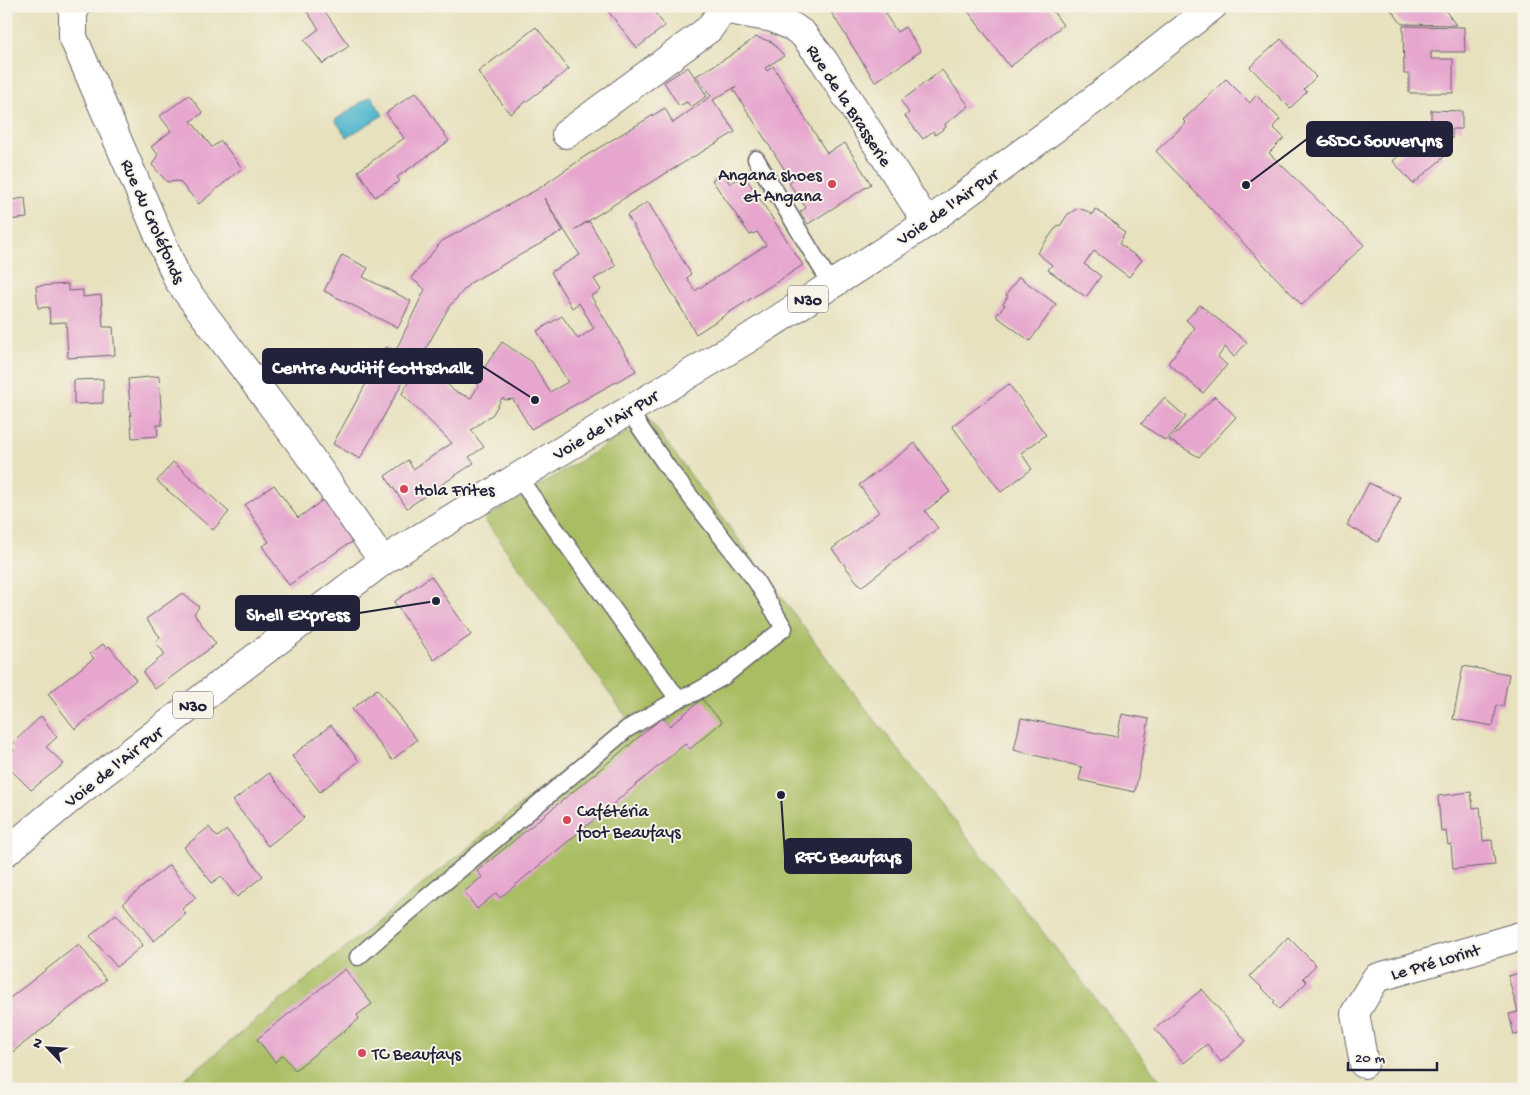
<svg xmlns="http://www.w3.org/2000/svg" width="1530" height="1095" font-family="'Gochi Hand',sans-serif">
	<rect width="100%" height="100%" fill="#f7f3e8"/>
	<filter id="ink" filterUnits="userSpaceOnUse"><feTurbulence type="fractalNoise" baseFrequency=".02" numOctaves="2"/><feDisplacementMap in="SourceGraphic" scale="10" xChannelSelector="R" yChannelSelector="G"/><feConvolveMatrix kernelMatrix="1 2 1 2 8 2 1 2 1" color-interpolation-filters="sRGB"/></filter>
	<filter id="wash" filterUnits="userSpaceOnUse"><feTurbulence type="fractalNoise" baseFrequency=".0096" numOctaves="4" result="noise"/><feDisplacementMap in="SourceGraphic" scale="20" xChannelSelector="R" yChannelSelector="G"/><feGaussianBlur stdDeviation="1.12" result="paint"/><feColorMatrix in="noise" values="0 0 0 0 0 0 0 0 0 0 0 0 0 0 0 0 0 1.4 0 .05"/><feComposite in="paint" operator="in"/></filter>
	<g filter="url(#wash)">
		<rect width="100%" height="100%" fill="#e7e1be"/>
		<!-- green -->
		<polygon fill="#a9bd62" stroke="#66704e" points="649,419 840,676 1167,1089 172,1089 627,718 484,519"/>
		<!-- water -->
		<polygon fill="#4fb5cd" stroke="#386c84" points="371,96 383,115 347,137 335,120"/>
		<g id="blocks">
			<!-- building -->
			<g fill="#e6a6ce" fill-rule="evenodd">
				<polygon points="303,6 321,6 349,46 323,64 304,40 319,29"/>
				<polygon points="604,6 650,6 665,26 637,48"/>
				<polygon points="840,6 885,6 889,11 885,14 897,32 905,27 921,51 912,57 912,58 875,82 831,12"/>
				<polygon points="964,6 1049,6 1063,25 1010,67"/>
				<polygon points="1388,6 1442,6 1456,25 1402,24"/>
				<polygon points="1403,26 1464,27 1465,52 1431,52 1431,59 1453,59 1453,93 1409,93 1409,74 1404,74"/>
				<polygon points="536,27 569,69 510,114 478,72"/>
				<path d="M756,37L772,42L784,56L765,68L767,71L773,66L827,153L845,143L871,184L808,224L800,212L806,208L789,183L792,181L733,89L737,86L713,100L735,132L618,202L574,230L589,221L616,266L594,279L601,290L591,296L636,371L531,429L513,399L506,400L502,398L493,414L471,430L484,447L469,457L474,463L407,508L385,476L408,460L413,469L452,443L402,394L418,363L396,350L425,289L411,278L442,241L538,189L587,155L665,108L673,123L711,96L696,76L728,57ZM544,198L580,255L551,272L572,308L579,303L594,328L578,339L562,316L537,331L568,382L550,392L532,362L502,342L475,381L479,385L471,398L454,391L440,376L420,359L449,307L470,283L563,231Z"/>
				<polygon points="1281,39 1316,77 1304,89 1307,92 1290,108 1250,67"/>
				<polygon points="688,67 707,96 691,107 687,102 679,106 664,82"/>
				<polygon points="942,70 969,106 945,124 946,127 935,135 933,131 923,139 905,116 909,113 901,101"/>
				<polygon points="1226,79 1250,103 1256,95 1280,119 1273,127 1284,138 1269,153 1364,245 1302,305 1156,151 1186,123 1183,120"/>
				<polygon points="416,92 449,141 397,177 400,181 375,197 358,171 404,138 386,113"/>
				<polygon points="189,95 203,113 191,121 212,147 221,141 242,168 199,204 179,181 167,182 152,165 158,154 151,147 171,131 160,116"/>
				<polygon points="1431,110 1462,111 1462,129 1452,129 1452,139 1431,139"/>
				<polygon points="1423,134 1444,157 1413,184 1393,161"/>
				<polygon points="723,173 730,184 744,175 803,265 696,334 627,215 648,202 691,274 687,278 695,291 766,245 757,232 750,235 712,180"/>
				<polygon points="25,198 27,218 8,220 11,248 6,248 6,201"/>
				<polygon points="1078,208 1087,211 1092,215 1095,209 1119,226 1118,228 1125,233 1119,244 1142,260 1129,277 1094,251 1084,264 1101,276 1086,297 1048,270 1052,265 1037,253 1058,225 1060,226 1068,214"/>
				<polygon points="342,255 368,268 363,277 411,301 398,328 324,291"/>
				<polygon points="1019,277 1056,304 1030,341 996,316 1005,305 1003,304 1008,296 1006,295"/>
				<polygon points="68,284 68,291 83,290 83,297 101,295 103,327 113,327 115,355 68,358 66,322 50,323 49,307 38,308 36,286"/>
				<polygon points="1200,305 1247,342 1234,357 1225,347 1218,357 1227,365 1203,393 1168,363 1195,328 1186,320"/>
				<polygon points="386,347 414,362 360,459 333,444"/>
				<polygon points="159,376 162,425 157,425 158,436 132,438 128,379"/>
				<polygon points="103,379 103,403 74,404 74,380"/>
				<polygon points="1009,384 1046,435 1021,453 1032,469 1001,492 952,426"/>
				<polygon points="1215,396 1236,417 1199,457 1169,440"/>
				<polygon points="1164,398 1186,417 1166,441 1141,424"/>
				<polygon points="915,443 950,492 925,511 938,528 861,587 832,549 879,512 859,485"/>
				<polygon points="173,462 229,512 213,530 157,481"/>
				<polygon points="1369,483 1401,498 1378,542 1347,525"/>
				<polygon points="274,485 298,518 327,497 356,540 345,546 289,585 262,546 269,542 245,505"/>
				<polygon points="431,576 471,635 434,660 394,602"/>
				<polygon points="182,593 199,607 194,614 216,644 155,689 143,672 165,654 156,643 160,637 146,619"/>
				<polygon points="103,644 106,648 109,646 136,680 75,729 48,694 94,658 90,654"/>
				<polygon points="1463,666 1509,674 1503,706 1497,705 1493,726 1453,719"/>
				<polygon points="377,689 417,740 392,760 352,709"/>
				<polygon points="702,699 722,722 690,749 685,744 500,898 496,893 477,909 464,892 482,877 477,871 663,717 670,726"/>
				<polygon points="1122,714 1149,719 1135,792 1079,780 1082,767 1014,750 1021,718 1117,737"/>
				<polygon points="41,716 57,737 46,747 64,764 31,790 6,765 6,756 14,750 10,746"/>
				<polygon points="331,725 359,761 320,792 292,756"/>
				<polygon points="269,773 304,818 268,846 233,801"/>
				<polygon points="1471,792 1473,808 1480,807 1483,841 1492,840 1495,865 1453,869 1451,844 1448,845 1446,831 1441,832 1438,796"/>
				<polygon points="209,827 217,837 227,830 263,876 237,897 221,876 212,883 184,847"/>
				<polygon points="169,865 196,898 182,909 186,914 154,941 123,903"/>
				<polygon points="116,914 143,945 117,967 90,936"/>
				<polygon points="1288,937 1316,965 1303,978 1307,982 1279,1009 1273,1003 1275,1001 1250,976"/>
				<polygon points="79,944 106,980 6,1057 6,1001"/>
				<polygon points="345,969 372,1004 357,1015 359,1019 295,1070 283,1055 275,1062 257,1039"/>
				<polygon points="1524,972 1524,1033 1514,1035 1509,1014 1518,1012 1508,976"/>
				<polygon points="1202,989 1246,1041 1221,1062 1207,1044 1184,1063 1155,1029"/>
			</g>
		</g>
	</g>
	<g filter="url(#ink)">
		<use href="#blocks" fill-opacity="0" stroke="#676569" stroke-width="1"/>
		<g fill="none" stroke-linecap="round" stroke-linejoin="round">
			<!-- lane casing -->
			<g stroke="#676569" stroke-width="19">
				<g id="lane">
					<polyline points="756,159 831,284"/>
					<polyline points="518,477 678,699"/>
					<polyline points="358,957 401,919 627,729 678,699 694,693 723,677 784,628 756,581 668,468 628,410"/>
				</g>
			</g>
			<!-- street casing -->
			<g stroke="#676569" stroke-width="30">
				<g id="street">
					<polyline points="76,6 73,14 73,37 178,280 303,447 383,561"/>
					<polyline points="721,6 723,9 773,18 793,27 803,34 824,61 927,223"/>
					<polyline points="566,134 709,29 723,9"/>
					<polyline points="1364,1064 1355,1013 1376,978 1524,935"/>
				</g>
			</g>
			<!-- primary casing -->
			<g stroke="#676569" stroke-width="30">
				<polyline id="primary" points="6,852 82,789 383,561 518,477 746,340 927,223 1100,95 1213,6"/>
			</g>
			<!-- lane -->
			<use href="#lane" stroke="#fff" stroke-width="16"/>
			<!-- street -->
			<use href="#street" stroke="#fff" stroke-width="28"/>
			<!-- primary -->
			<use href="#primary" stroke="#fff" stroke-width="28"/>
		</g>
	</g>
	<!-- markers -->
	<g fill="#d1495b" stroke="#f7f3e8" stroke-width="2">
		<circle cx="832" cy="184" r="5"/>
		<circle cx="404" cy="489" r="5"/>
		<circle cx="567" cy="820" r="5"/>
		<circle cx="362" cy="1053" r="5"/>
	</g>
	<g text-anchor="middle" stroke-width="4" stroke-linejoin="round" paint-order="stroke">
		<!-- shield labels -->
		<g fill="#f7f3e8" stroke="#62616f" stroke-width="1">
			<rect x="788" y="285.5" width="40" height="27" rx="4"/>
			<rect x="173" y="691.5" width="40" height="27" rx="4"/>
		</g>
		<g font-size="16" font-weight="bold" fill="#22223b">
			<text x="808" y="305">N30</text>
			<text x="193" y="711">N30</text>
		</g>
		<!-- street labels -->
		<g font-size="18" fill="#22223b" stroke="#f7f3e8">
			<text transform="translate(850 105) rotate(57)" y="6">Rue de la Brasserie</text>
			<text transform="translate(947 206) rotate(-35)" y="6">Voie de l'Air Pur</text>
			<text transform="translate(154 221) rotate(66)" y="6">Rue du Croléfonds</text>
			<text transform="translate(605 424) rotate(-31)" y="6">Voie de l'Air Pur</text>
			<text transform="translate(113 766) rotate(-38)" y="6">Voie de l'Air Pur</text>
			<text transform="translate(1435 961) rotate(-16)" y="6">Le Pré Lorint</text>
		</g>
		<!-- poi labels -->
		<g font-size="18" fill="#22223b" stroke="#f7f3e8" text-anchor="start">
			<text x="822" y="180" text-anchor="end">Angana shoes<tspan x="822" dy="21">et Angana</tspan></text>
			<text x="414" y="495">Hola Frites</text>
			<text x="577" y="816">Cafétéria<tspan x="577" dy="21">foot Beaufays</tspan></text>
			<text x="372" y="1059">TC Beaufays</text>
		</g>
	</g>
	<!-- callouts -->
	<path fill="none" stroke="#22223b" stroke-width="2" d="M1246 185L1307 139M535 400L482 366M436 601L359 613M781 795L785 856"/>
	<g fill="#22223b" stroke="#f7f3e8" stroke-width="2">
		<circle cx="1246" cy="185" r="5"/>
		<circle cx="535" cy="400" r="5"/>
		<circle cx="436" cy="601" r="5"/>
		<circle cx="781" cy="795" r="5"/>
	</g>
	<g fill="#22223b" stroke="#22223b" stroke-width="2">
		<rect x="1307" y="122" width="145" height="34" rx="5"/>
		<rect x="263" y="349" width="219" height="34" rx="5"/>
		<rect x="236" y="596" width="123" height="34" rx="5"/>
		<rect x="785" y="839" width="126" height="34" rx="5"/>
	</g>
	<g font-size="19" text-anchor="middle" font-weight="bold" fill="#fff">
		<text x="1379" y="146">GSDC Souveryns</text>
		<text x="372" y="373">Centre Auditif Gottschalk</text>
		<text x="298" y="620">Shell Express</text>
		<text x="848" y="862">RFC Beaufays</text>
	</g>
	<!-- margin -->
	<rect width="1530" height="1095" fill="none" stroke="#f7f3e8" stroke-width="25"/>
	<!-- north arrow -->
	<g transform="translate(48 1048) rotate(295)" stroke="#f7f3e8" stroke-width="4" paint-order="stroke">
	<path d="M0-4L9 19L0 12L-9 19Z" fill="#22223b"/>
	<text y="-8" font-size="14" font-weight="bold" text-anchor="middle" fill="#22223b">N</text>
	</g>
	<!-- scale -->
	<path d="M1348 1062v8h89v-8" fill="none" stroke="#22223b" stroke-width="2.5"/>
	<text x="1355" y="1062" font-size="15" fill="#22223b" stroke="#f7f3e8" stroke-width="4" paint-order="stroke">20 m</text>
</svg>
